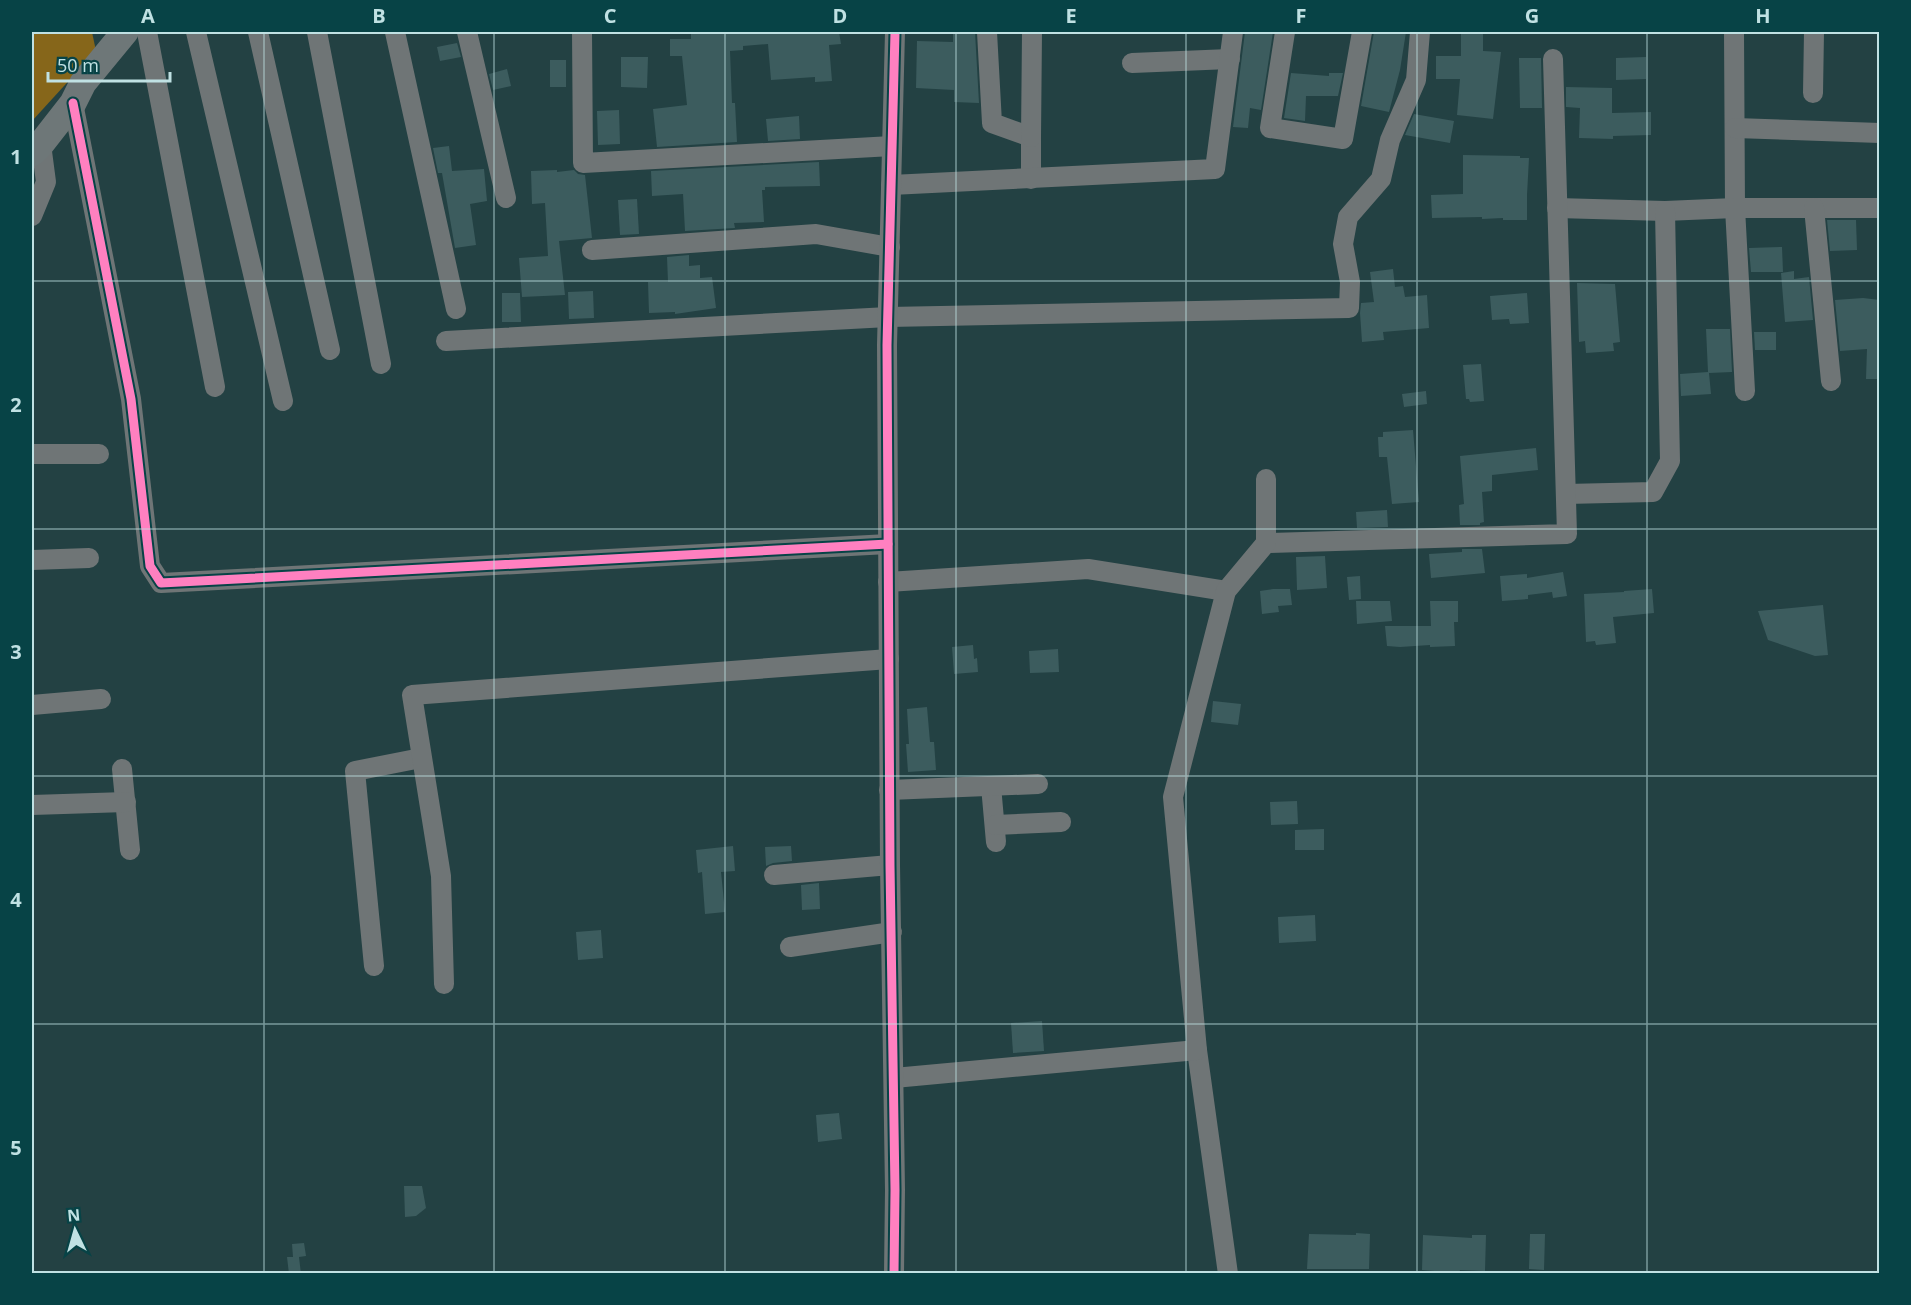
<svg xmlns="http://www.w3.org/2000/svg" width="1911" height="1305" font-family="'Open Sans',sans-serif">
	<rect width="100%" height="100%" fill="#234143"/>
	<!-- forest -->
	<polygon fill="#86661a" points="32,32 92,32 96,51 32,121"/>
	<!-- building -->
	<g fill="#3c5c5e">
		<polygon points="691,32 839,32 841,44 829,45 832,81 815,82 815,77 771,80 768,44 743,46 743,50 730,51 732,103 735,103 737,142 657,147 653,109 687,105 682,56 670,56 670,39 691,39"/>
		<polygon points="953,32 975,32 979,103 954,102 954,90 916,88 917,41 953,42"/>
		<polygon points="1245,32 1273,32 1261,110 1250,108 1248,128 1233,127"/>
		<polygon points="1374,32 1406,32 1400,70 1389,112 1361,106"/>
		<polygon points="1461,32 1483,32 1483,51 1501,52 1493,119 1457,115 1460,79 1436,79 1436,56 1461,56"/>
		<polygon points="457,43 461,57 440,61 437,47"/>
		<polygon points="621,57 648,57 647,88 621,87"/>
		<polygon points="1646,57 1646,79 1616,80 1616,58"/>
		<polygon points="1519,58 1541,58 1542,108 1520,108"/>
		<rect x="550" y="60" width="16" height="27"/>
		<polygon points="507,69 511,86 493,90 489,74"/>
		<polygon points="1291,73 1329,76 1329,73 1343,73 1338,96 1306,96 1305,121 1284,118"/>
		<polygon points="1566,87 1612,88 1612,113 1651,112 1651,135 1613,136 1613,139 1579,138 1580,108 1566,107"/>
		<polygon points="619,110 620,144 598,145 597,111"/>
		<polygon points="1414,114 1454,121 1450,143 1405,135"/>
		<polygon points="799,116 800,139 768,141 766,119"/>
		<polygon points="449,146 452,171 484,169 487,201 470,204 476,245 455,248 442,173 438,173 433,148"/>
		<polygon points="1463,155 1520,156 1520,158 1529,158 1527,195 1527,220 1503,220 1503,218 1482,219 1482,217 1432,218 1431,195 1463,194"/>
		<polygon points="819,162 820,186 765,187 765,190 762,190 764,222 734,223 735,228 685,231 683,194 652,196 651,171"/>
		<polygon points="557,170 557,172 574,170 578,174 585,175 592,238 559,241 565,295 522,297 519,258 548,256 545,203 532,204 531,171"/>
		<polygon points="637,199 639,234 620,235 618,200"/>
		<polygon points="1827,220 1856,220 1857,250 1830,251"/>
		<polygon points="1782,247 1783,272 1751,272 1749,248"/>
		<polygon points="689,255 689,266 700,265 700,278 712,277 716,308 675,314 675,312 649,313 648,282 668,282 667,257"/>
		<polygon points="1393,269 1395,287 1403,286 1405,297 1427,295 1429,328 1383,332 1384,340 1362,342 1360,313 1361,303 1374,302 1370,272"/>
		<polygon points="1794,271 1794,279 1809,277 1813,320 1785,322 1781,273"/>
		<polygon points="1577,283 1615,284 1620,342 1613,343 1614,351 1586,353 1585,341 1579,342"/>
		<polygon points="593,291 594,318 569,319 568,292"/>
		<polygon points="502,293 520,293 521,322 502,322"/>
		<polygon points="1527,293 1529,323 1510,324 1509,319 1492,320 1490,296"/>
		<polygon points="1863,298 1880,300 1880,379 1866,379 1867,349 1840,351 1835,300"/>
		<polygon points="1706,329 1730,329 1732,372 1709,373 1711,394 1681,396 1680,374 1708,372"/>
		<polygon points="1754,332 1776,332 1776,350 1755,350"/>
		<polygon points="1481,364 1484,401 1470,402 1469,399 1466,399 1463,365"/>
		<polygon points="1426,391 1427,404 1404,407 1402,394"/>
		<polygon points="1413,430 1419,502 1392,504 1387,457 1379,457 1378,437 1383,437 1383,432"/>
		<polygon points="1536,448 1538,470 1492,475 1492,491 1482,492 1484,522 1480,523 1480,525 1460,525 1459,505 1464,504 1460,456"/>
		<polygon points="1387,510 1388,527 1357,528 1356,512"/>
		<polygon points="1462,549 1482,549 1485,573 1431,578 1429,554 1462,552"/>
		<polygon points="1325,556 1327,588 1297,590 1296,557"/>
		<polygon points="1563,572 1567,596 1553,598 1552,592 1528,595 1528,599 1502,601 1500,576 1527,574 1527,578"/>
		<polygon points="1360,576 1361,599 1349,600 1347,577"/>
		<polygon points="1273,589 1290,589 1292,605 1278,606 1279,612 1262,614 1260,591"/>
		<polygon points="1652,589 1654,613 1613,617 1616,643 1596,645 1595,641 1586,642 1584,594 1624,592 1624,591"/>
		<polygon points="1356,601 1390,601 1392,621 1357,624"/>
		<polygon points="1430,601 1458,601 1458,622 1454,622 1455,646 1430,647 1430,645 1400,647 1387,646 1385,626 1431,626"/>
		<polygon points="1823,605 1828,655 1815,656 1768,640 1758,611"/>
		<polygon points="973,645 974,659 977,658 978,672 954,674 952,647"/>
		<polygon points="1058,649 1059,672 1030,673 1029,651"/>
		<polygon points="1213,701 1241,704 1238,725 1211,722"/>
		<polygon points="927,707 930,742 934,742 936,770 908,772 906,744 909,744 907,709"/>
		<polygon points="1297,801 1298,824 1271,825 1270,802"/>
		<polygon points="1324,829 1324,850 1295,850 1295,830"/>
		<polygon points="733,846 735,871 721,872 725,912 705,914 702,872 698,873 696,850"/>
		<polygon points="791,846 792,861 773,863 766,866 765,847"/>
		<polygon points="819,883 820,909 802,910 801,885"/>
		<polygon points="1315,915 1316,941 1279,943 1278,917"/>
		<polygon points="601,930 603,958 578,960 576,932"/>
		<polygon points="1042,1021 1044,1051 1013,1053 1011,1023"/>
		<polygon points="839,1113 842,1139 818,1142 816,1115"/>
		<polygon points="404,1186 422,1186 426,1208 416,1216 405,1217"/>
		<polygon points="1356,1233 1370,1234 1369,1269 1307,1269 1309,1234 1356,1235"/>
		<polygon points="1530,1234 1545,1234 1544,1270 1529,1269"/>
		<polygon points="1423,1235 1472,1238 1472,1235 1486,1235 1485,1271 1460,1270 1459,1273 1422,1270"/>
		<polygon points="304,1243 306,1256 299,1257 301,1274 289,1274 287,1257 293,1257 292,1244"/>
	</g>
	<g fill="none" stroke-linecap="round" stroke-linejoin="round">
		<!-- street -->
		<g stroke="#6f7576" stroke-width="20">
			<polyline points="147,32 215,387"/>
			<polyline points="196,32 283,401"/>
			<polyline points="258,32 330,350"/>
			<polyline points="317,32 381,364"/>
			<polyline points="395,32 456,309"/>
			<polyline points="467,32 506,198"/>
			<polyline points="582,32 583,163 892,146"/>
			<polyline points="987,32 992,123 1031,137 1031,179"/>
			<polyline points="1285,32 1270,128 1343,139 1362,32"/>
			<polyline points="1734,32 1735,208 1745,391"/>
			<polyline points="1132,63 1230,59"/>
			<polyline points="1813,93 1814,32"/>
			<polyline points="73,103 131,399 150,566 161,583 888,544"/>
			<polyline points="1735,128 1880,133"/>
			<polyline points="1031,137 1032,32"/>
			<polyline points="891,185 1215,169 1233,32"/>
			<polyline points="1557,208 1665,211 1735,208 1880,208"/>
			<polyline points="1814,208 1831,381"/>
			<polyline points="32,216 46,182 41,144"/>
			<polyline points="592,250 816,234 890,247"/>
			<polyline points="446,341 888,317 1349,308 1350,282 1343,244 1348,217 1381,179 1390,140 1416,80 1420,32"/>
			<polyline points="32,454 99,454"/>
			<polyline points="1566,494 1653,492 1670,461 1665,211"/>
			<polyline points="1266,543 1567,534 1553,59"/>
			<polyline points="32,560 89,558"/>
			<polyline points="888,582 1088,569 1226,591"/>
			<polyline points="32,705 101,699"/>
			<polyline points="122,769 130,850"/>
			<polyline points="991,786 996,842"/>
			<polyline points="889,790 1038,784"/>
			<polyline points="32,805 126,802"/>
			<polyline points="995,825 1061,822"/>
			<polyline points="774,875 890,865"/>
			<polyline points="790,947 892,932"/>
			<polyline points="374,966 355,771 421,758"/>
			<polyline points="444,984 441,876 412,695 889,659"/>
			<polyline points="1197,1050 1228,1274"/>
			<polyline points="894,1078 1197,1050 1173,797 1226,591 1266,543 1266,479"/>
			<polyline points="894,1274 895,1190 890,865 887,345 895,32"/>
		</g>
		<!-- secondary -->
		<polyline stroke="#6e7778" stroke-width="27" points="32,153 41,144 73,103 83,83 125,32"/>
		<!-- cycleway casing -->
		<g stroke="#074346" stroke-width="13">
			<g id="cycleway">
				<polyline points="73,103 131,399 150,566 161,583 888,544"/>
				<polyline points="894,1274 895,1190 890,865 887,345 895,32"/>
			</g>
		</g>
		<!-- cycleway -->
		<use href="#cycleway" stroke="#ff80c0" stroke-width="9"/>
	</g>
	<!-- grid -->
	<path fill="none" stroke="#c0e1e3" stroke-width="1.5" stroke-opacity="0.55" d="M264,32V1274M494,32V1274M725,32V1274M956,32V1274M1186,32V1274M1417,32V1274M1647,32V1274M32,281H1880M32,529H1880M32,776H1880M32,1024H1880"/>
	<!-- border -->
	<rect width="1911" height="1305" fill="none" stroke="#074346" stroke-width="66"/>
	<!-- north arrow -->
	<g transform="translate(75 1230) rotate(355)" stroke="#074346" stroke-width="4.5" paint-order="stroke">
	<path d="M0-4.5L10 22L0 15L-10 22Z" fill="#c0e1e3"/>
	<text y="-9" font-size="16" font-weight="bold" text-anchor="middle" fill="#c0e1e3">N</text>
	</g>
	<!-- scale -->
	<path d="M48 72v9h122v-9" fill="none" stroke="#c0e1e3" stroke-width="3"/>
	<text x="57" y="72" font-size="18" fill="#c0e1e3" stroke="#074346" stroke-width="4.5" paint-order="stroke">50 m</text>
	<rect x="33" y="33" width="1845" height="1239" fill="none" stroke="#c0e1e3" stroke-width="2"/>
	<g font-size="20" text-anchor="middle" font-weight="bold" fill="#c0e1e3">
		<text x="148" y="23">A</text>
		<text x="379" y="23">B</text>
		<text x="610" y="23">C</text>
		<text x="840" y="23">D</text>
		<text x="1071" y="23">E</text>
		<text x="1301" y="23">F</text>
		<text x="1532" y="23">G</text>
		<text x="1763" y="23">H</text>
		<text x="16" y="164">1</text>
		<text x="16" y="412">2</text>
		<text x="16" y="659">3</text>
		<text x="16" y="907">4</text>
		<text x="16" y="1155">5</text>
	</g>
</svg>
